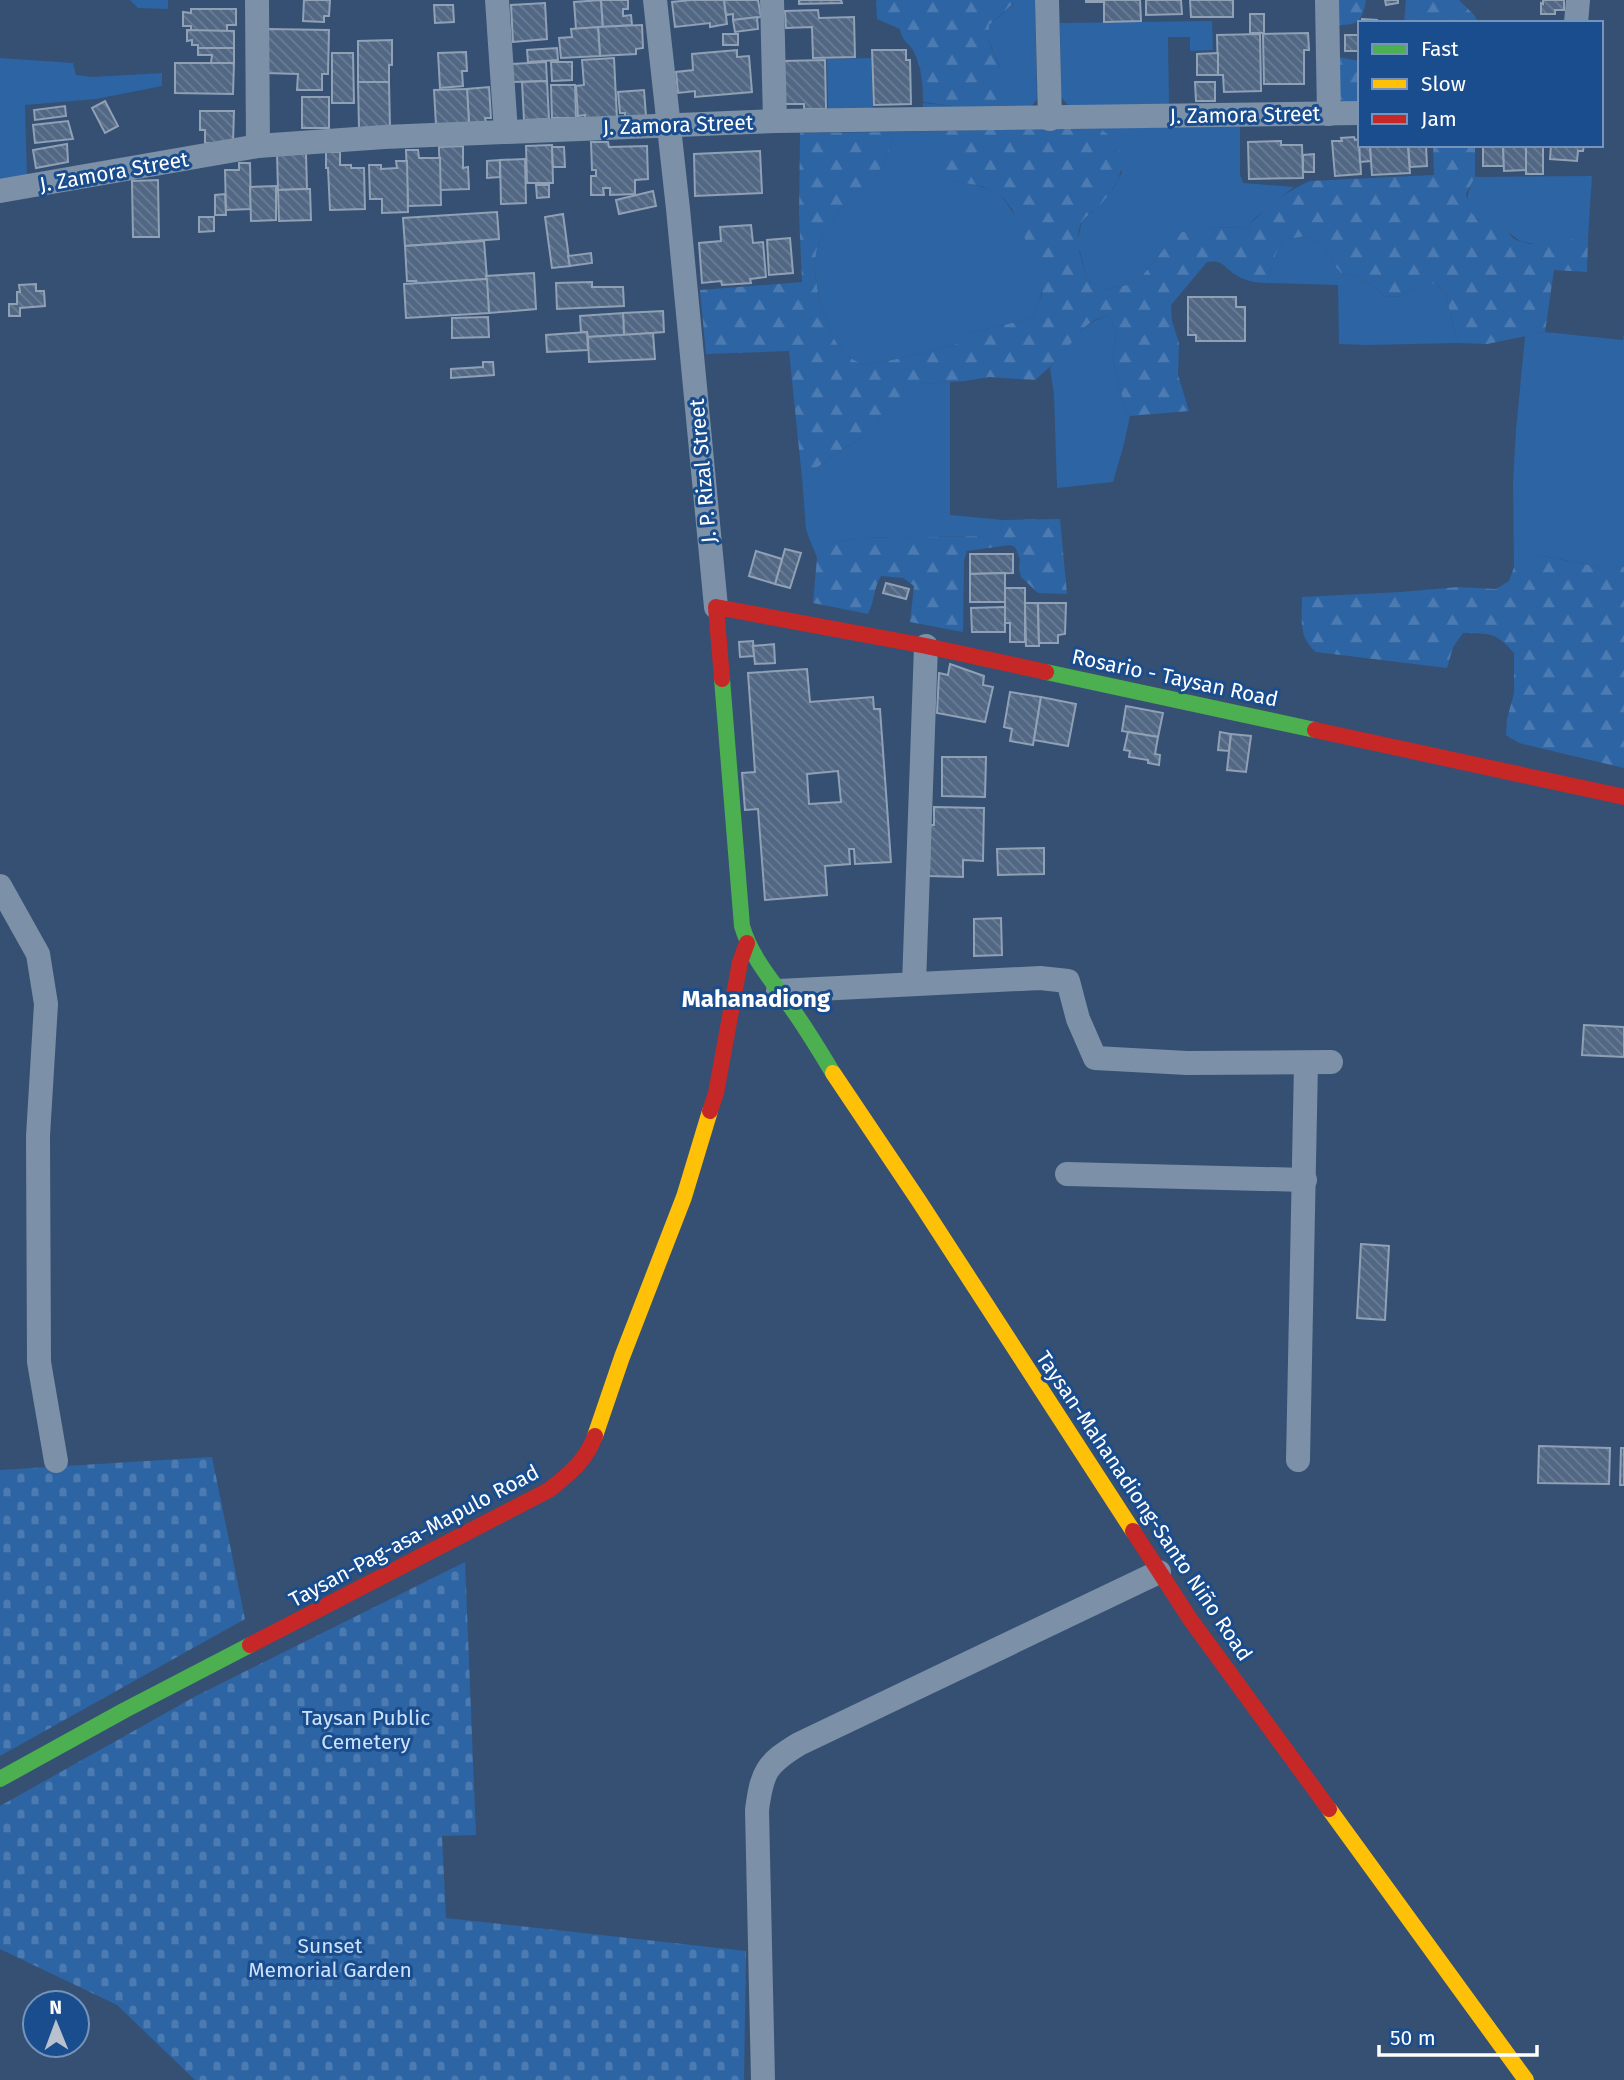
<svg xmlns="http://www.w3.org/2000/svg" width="1624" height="2080" font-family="'Fira Sans',sans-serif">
	<defs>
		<pattern id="forest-firs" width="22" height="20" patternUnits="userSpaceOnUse" patternTransform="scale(1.75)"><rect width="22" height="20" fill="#2d64a4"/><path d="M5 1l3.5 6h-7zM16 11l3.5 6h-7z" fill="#4c7bb2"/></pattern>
		<pattern id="cemetery-stones" width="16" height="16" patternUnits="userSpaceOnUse" patternTransform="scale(1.75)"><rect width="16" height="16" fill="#2d64a4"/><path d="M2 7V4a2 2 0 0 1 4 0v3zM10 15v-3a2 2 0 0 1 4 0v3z" fill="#4c7bb2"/></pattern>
		<pattern id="building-back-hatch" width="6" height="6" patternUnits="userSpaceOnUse" patternTransform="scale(1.75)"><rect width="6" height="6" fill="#516783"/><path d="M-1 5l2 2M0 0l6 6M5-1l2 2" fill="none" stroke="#6b7e96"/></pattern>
	</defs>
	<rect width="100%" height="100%" fill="#355073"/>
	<!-- grass -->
	<g fill="#2d64a4">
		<polygon points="130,0 168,0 168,9 138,8"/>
		<polygon points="1014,0 1035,0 1037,99 1031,107 923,109 923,103 953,106 1001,71 989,41 989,25 1014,4"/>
		<polygon points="1212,21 1213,50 1190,51 1190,37 1168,37 1169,104 1072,107 1067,104 1061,97 1060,23"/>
		<polygon points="0,58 73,63 76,75 92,77 162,73 162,86 96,99 25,105 27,177 0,182"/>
		<polygon points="871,58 873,110 828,111 827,59"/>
		<polygon points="1240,126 1240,174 1243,183 1294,187 1256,217 1247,228 1203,227 1163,250 1143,275 1127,285 1104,290 1088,281 1077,242 1082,221 1097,208 1113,189 1122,172 1099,128"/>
		<path d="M938,131V152L955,181C972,184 987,186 1001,197C1013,206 1040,263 1042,279C1044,292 1038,304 1033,316L1016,322L969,333L957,344L897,359L864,365C858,362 851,359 846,354C833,343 824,318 820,302C817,286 813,270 816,254C817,245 821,238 826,230C850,190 888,184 893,132Z"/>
		<path d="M1592,176L1588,238C1572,240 1543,246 1528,243C1515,241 1510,232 1500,227C1493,223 1485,223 1479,220C1460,210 1468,190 1475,177Z"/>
		<path d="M1305,236L1325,244L1331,261L1341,273C1360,276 1371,283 1385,297L1401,296L1413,288L1435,282L1445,293L1458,343L1366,345L1339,344L1338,285L1267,283C1273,267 1273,253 1284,240Z"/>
		<path d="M1108,316C1117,328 1118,337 1111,351L1124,404L1130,416L1124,444L1113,482L1057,488L1054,395L1050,368C1066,350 1083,320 1108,316Z"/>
		<polygon points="1545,332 1623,340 1624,333 1624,567 1599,567 1539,555 1532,565 1514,567 1513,481 1516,430 1525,336"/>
		<polygon points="950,382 950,515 1004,520 1000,531 991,536 858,538 832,543 811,543 806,530 802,478 846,447 868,434 886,411 904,392 922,384"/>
	</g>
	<!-- forest -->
	<g fill="url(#forest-firs)">
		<path d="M878,0H1014V3L989,25V42L1001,71V102L953,106L923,102C923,86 922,68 914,52C910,43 901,41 900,29L877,19L876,1Z"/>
		<path d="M1336,0H1366C1362,22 1358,25 1337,25Z"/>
		<polygon points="1406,0 1459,0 1475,16 1478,23 1404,23"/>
		<polygon points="1338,57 1360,61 1360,104 1343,102 1340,99"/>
		<path d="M1099,128C1136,151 1123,182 1097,208C1092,213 1084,217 1081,223C1073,243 1083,262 1088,281L1104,290L1127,285L1143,275L1163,250L1182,232L1203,227L1247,228C1262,210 1288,190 1310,181L1434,175L1433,145H1475V177L1466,194L1469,210L1478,220L1493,223L1506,230L1514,239L1529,244L1588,238L1587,272L1554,270L1545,332L1487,344L1458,343L1445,293L1436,283L1413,288L1401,296L1385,297C1371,283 1360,276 1341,273L1331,261L1325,244L1305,236L1284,240C1273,253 1273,267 1267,283C1255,283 1242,280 1233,273C1221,264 1223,260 1207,262L1171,305L1172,321L1179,343L1178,375L1189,411L1130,416L1124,404L1111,351C1118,337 1117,328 1108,316C1086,319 1077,337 1064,352C1056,363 1045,371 1035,380L989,377L965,381L922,384L905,392L886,411L868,434L846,447L802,478L789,351L706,354L700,290L802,282L799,213L800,133L893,132C888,184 850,190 826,230C821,238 817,245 816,254C813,270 817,286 820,302C824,318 833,343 846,354C851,359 858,362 864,365L897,359L957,344L969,333L1016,322L1033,316L1042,294V278L1012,209L1004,199L992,191L981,186L955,181L943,173L938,152V131Z"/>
		<path d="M1060,519L1067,594L1038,593L1021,577L1019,568L1020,559L1015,547L1010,545L967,551L964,560L963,632L910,622L914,586L903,578L881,576C873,589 875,600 868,614L813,603L817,557L811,543H832L858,538L991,536L1000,531L1004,520Z"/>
		<path d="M1538,555L1599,567H1624V768L1519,743L1506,735L1507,719L1514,693V653C1494,631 1491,634 1463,633L1453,647L1447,668L1316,652C1298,637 1302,620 1302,597L1401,592L1458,587L1496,589L1509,581L1514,567L1526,563L1532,565Z"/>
	</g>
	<!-- cemetery -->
	<g fill="url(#cemetery-stones)">
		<polygon points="212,1457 245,1619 0,1756 0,1470"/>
		<polygon points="465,1562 476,1835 442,1836 446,1918 746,1951 744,2080 195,2080 117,2005 0,1949 0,1806 196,1696"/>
	</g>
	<!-- building -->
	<g fill="url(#building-back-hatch)" stroke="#90a0b5" stroke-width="2" fill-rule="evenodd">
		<polygon points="304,0 330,0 329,16 324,16 324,22 303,21"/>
		<polygon points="601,0 603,27 576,29 574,2"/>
		<polygon points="601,0 628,0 628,9 623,9 623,16 631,15 632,25 603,27"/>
		<polygon points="691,0 724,0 727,24 710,27 710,23 675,27 672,2"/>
		<polygon points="724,0 758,0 761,17 733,20 733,14 726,15"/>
		<polygon points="799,0 841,0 842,3 799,4"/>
		<polygon points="1086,0 1140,0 1141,21 1104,22 1104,2 1086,2"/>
		<polygon points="1146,0 1181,0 1182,14 1146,15"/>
		<polygon points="1190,0 1233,0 1233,17 1191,17"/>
		<polygon points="1385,0 1398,0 1398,3 1386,5"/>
		<polygon points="1543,0 1564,0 1564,10 1555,10 1555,14 1541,14 1541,3 1543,4"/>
		<polygon points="545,3 547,39 513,42 511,5"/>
		<polygon points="434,5 453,5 454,22 435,23"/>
		<polygon points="191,9 236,9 236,25 227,25 227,31 191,31 191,26 183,26 183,12 191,13"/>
		<polygon points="818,10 819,18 854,17 855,57 813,58 812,27 786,28 785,11"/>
		<rect x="1250" y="14" width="14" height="19"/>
		<polygon points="757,17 758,29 735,32 733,20"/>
		<polygon points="1362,19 1377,20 1377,23 1362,23"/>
		<polygon points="642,25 643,48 636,49 636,54 600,56 598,27"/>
		<polygon points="598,27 600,56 561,58 559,38 572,37 571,29"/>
		<polygon points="267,29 329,30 328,74 322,74 322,90 297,90 298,74 266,73"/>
		<polygon points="187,30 234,31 234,48 198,48 198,45 192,45 192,40 187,41"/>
		<polygon points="1308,33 1309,50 1304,50 1304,84 1264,84 1263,34"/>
		<rect x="723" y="34" width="15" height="11"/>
		<polygon points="1260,34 1261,91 1224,92 1223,75 1218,75 1217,35"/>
		<rect x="1345" y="35" width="15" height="16"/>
		<polygon points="392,40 392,65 389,65 389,82 358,82 358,41"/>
		<polygon points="198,48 234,48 234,63 211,63 212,55 198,55"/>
		<polygon points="557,48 558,60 528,62 527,50"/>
		<polygon points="737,50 737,57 749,56 752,92 695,97 695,91 678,93 676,72 693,70 692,54"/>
		<polygon points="872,50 906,50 906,60 910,60 911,104 874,105"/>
		<polygon points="466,52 467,71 462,71 463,86 440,88 438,53"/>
		<polygon points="332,53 353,53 354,103 332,103"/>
		<polygon points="1218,53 1218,75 1197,75 1197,54"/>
		<polygon points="614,58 617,119 586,121 585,115 578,116 576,86 584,85 582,60"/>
		<polygon points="825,60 826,109 804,109 804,104 784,104 783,61"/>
		<polygon points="546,62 547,81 512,82 512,64"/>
		<polygon points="551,62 572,62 572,80 552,81"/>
		<polygon points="175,63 234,63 233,94 175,93"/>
		<polygon points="547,81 549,119 524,120 522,82"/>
		<polygon points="358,82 389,82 390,127 359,128"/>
		<polygon points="1195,82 1215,82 1215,101 1196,101"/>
		<polygon points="551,85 575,85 576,118 552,118"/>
		<polygon points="489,87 491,118 485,118 486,122 469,123 467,89"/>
		<polygon points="467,89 469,123 436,125 434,90"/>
		<polygon points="644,90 646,116 625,118 625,113 620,113 618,92"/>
		<rect x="302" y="97" width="27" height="31"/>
		<polygon points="105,101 118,126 105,133 92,108"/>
		<polygon points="65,106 66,116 35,120 34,110"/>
		<polygon points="200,111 234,111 233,143 205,143 205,130 200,130"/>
		<polygon points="68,121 73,139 35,143 33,125"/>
		<polygon points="1354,137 1355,140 1359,139 1361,174 1335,176 1332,141 1342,141 1341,138"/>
		<polygon points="1359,139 1360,145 1370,145 1371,161 1360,162"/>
		<polygon points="1281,141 1281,145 1302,145 1303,178 1249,179 1248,142"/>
		<polygon points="591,142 608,142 609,147 647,146 648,179 635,180 635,194 610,195 610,188 603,188 604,195 591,195 591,176 596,176 596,170 592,170"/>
		<polygon points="67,144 68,162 36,168 33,150"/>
		<polygon points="552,145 553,183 527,183 526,146"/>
		<polygon points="1370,145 1408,145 1410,173 1372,175"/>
		<polygon points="1408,145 1426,145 1427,166 1410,167"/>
		<polygon points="1483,145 1503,145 1504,166 1483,166"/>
		<polygon points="1503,145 1526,145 1526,170 1504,171"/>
		<rect x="1526" y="145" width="17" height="29"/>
		<polygon points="1551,145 1584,145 1583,151 1578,151 1577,161 1550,159"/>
		<polygon points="463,146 463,168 468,167 469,189 440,190 439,147"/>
		<polygon points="552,147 564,147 565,167 553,167"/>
		<polygon points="406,150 418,150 419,158 440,158 441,205 408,206"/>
		<polygon points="760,151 762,193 695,196 694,154"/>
		<polygon points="326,152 340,152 340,165 351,165 351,168 364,168 365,209 330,210 328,168 326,168"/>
		<polygon points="277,153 306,153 307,189 278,190"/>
		<polygon points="1314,154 1314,172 1303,172 1303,155"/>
		<polygon points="525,159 526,203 501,204 500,160"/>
		<polygon points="500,160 500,177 487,178 487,161"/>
		<polygon points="396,161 407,161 408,212 382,213 382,199 370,199 369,165 381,165 381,169 397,168"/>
		<polygon points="239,163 250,163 251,209 226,210 225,170 239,170"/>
		<polygon points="158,180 159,237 133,237 132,181"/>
		<polygon points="536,185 549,185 549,197 537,198"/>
		<polygon points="276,186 276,220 251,221 250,187"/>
		<polygon points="307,189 310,189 311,220 279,221 278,190"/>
		<polygon points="653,191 656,206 619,214 616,200"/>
		<polygon points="225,194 226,215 215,215 215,195"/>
		<polygon points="497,212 499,239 405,246 403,218"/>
		<polygon points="563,214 570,266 552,268 545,217"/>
		<polygon points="199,217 214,217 214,231 199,232"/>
		<polygon points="751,225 753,243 763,242 766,277 750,279 751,283 722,285 721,281 702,283 699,243 721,241 720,227"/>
		<polygon points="790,238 793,273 769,275 767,240"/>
		<polygon points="484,241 487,279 416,284 416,281 407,281 405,246"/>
		<polygon points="591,253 592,263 570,266 568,256"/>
		<polygon points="534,273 536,309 489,313 486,276"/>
		<polygon points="487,279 489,313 406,318 404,284"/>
		<polygon points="592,282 592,287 623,287 624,306 557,309 556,283"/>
		<polygon points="36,284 36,291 44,291 45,306 20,308 20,316 9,316 9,304 17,304 17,292 20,292 19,285"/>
		<polygon points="1188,297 1236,297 1236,307 1245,307 1245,341 1196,341 1196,335 1188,335"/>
		<polygon points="663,311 664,332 624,335 623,313"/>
		<polygon points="623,313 624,335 588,337 587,332 581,333 580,316"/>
		<polygon points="488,317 489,337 452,338 452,318"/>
		<polygon points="587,332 588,350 547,352 546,335"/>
		<polygon points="653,333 655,359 589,362 588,337"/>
		<polygon points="483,362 493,362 494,375 451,378 451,369 483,367"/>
		<polygon points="785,549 801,553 790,588 775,584"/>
		<polygon points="756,551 782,559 775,584 749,576"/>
		<polygon points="970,554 1013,554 1013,573 970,574"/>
		<polygon points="1005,573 1005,602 970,602 970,574"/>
		<polygon points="886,583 909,589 906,599 883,593"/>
		<polygon points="1005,588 1025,588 1025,642 1010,642 1010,623 1005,623"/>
		<polygon points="1025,603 1038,603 1039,646 1026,646"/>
		<polygon points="1038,603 1066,603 1065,634 1058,635 1058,643 1039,643"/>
		<polygon points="1005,607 1005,632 972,632 971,608"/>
		<polygon points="753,641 754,656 740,657 739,642"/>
		<polygon points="774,644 775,663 755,664 753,646"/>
		<polygon points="950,664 984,676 983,685 993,687 985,722 937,713 939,673 948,675"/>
		<path d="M807,669L810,702L873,697L874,709H880L891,862L855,864L854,849H849L850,864L825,866L827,895L765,900L758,809L745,810L742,773L755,772L748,673ZM838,771L841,802L809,804L807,774Z"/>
		<polygon points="1010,692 1041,697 1033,745 1010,741 1012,729 1004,727"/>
		<polygon points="1041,697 1076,704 1068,746 1034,740"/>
		<polygon points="1126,706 1163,713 1158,737 1122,731"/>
		<polygon points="1128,732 1158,737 1155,754 1160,755 1159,765 1148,763 1148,760 1129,757 1130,751 1124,750"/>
		<polygon points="1220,732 1231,734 1229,751 1218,750"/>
		<polygon points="1231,734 1251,736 1246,772 1227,770"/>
		<polygon points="942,757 986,757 985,797 942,796"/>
		<polygon points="934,807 984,808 983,861 963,860 963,877 929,876 930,825 934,825"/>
		<polygon points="1044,848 1044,874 998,875 997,849"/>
		<polygon points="1001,918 1002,955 974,956 974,919"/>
		<polygon points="1584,1025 1624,1027 1624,1057 1582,1055"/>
		<polygon points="1361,1244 1389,1246 1385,1320 1357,1318"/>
		<polygon points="1539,1446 1610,1448 1609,1484 1538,1483"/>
		<polygon points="1621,1448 1624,1448 1624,1485 1620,1485"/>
	</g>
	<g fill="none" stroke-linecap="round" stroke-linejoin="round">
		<!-- street -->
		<g stroke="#7c90a7" stroke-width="24">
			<polyline points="257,0 258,146"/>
			<polyline points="497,0 506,132"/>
			<polyline points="655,0 678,209 716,607"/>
			<polyline points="772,0 775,121"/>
			<polyline points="1047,0 1050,119"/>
			<polyline points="1327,0 1329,114"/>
			<polyline points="1576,23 1578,0"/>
			<polyline points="0,191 258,146 384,137 775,121 1360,113"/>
			<polyline points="0,886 38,954 46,1004 38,1136 39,1362 56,1461"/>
			<polyline points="914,984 926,646"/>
			<polyline points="778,991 1040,978 1068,981 1078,1019 1095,1058 1187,1063 1331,1062"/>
			<polyline points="1067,1174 1305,1180"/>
			<polyline points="1298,1460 1306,1063"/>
			<path d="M763,2080L757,1810C762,1772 766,1764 799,1744L1159,1572"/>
		</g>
		<!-- fast -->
		<g stroke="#4caf50" stroke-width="16">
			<polyline points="1046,672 1315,730"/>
			<path d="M722,679L742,926C752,960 776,985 795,1013C809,1033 821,1053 833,1073"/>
			<polyline points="0,1779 125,1710 250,1645"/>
		</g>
		<!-- slow -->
		<g stroke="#ffc107" stroke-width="16">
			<polyline points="833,1073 919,1201 1133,1531"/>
			<polyline points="595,1436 622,1357 684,1197 710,1111"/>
			<polyline points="1329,1809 1526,2080"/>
		</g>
		<!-- jam -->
		<g stroke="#c62828" stroke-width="16">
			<polyline points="722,679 716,607 926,646 1046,672"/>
			<polyline points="1315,730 1624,797"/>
			<polyline points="710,1111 716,1093 740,962 747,943"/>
			<polyline points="1133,1531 1190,1619 1329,1809"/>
			<path d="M250,1645L549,1490C569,1474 586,1461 595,1436"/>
		</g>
	</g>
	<g text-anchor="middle" stroke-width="6" stroke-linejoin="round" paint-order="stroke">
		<!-- street labels -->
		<g font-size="21" fill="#fff" stroke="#1a4d8e">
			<text transform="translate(1245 115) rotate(-1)" y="7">J. Zamora Street</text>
			<text transform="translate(678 125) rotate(-2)" y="7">J. Zamora Street</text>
			<text transform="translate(114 172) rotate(-10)" y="7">J. Zamora Street</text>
			<text transform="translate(703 471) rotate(-95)" y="7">J. P. Rizal Street</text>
			<text transform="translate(1175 678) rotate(12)" y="7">Rosario - Taysan Road</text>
			<text transform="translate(1144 1506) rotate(56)" y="7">Taysan-Mahanadiong-Santo Niño Road</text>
			<text transform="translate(414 1536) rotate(-28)" y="7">Taysan-Pag-asa-Mapulo Road</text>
		</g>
		<!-- park labels -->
		<g font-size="21" fill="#cce1fa" stroke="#1a4d8e">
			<text x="366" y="1725">Taysan Public<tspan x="366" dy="24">Cemetery</tspan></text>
			<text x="330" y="1953">Sunset<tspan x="330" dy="24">Memorial Garden</tspan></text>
		</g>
		<!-- quarter labels -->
		<g font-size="24" font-weight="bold" fill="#fff" stroke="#1a4d8e">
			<text x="756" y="1007">Mahanadiong</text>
		</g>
	</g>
	<!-- legend -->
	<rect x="1358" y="21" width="245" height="126" fill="#1a4d8e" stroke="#7694bb" stroke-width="2"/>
	<rect x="1372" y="44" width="35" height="10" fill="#4caf50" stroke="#7694bb" stroke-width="2"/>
	<text x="1421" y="56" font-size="21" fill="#ffffff">Fast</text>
	<rect x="1372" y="79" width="35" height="10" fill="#ffc107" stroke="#7694bb" stroke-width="2"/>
	<text x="1421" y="91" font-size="21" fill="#ffffff">Slow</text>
	<rect x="1372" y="114" width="35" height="10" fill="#c62828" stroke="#7694bb" stroke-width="2"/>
	<text x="1421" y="126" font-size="21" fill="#ffffff">Jam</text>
	<!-- north arrow -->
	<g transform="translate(56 2024) rotate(359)"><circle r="33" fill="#1a4d8e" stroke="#7694bb" stroke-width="2"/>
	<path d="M0-5L12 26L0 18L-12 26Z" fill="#b8c2ce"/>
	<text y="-10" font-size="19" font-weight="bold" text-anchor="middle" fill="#ffffff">N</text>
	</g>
	<!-- scale -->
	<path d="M1379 2045v10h158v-10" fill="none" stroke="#ffffff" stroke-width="3.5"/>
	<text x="1390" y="2045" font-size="21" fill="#ffffff" stroke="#1a4d8e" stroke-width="5" paint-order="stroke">50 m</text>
</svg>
